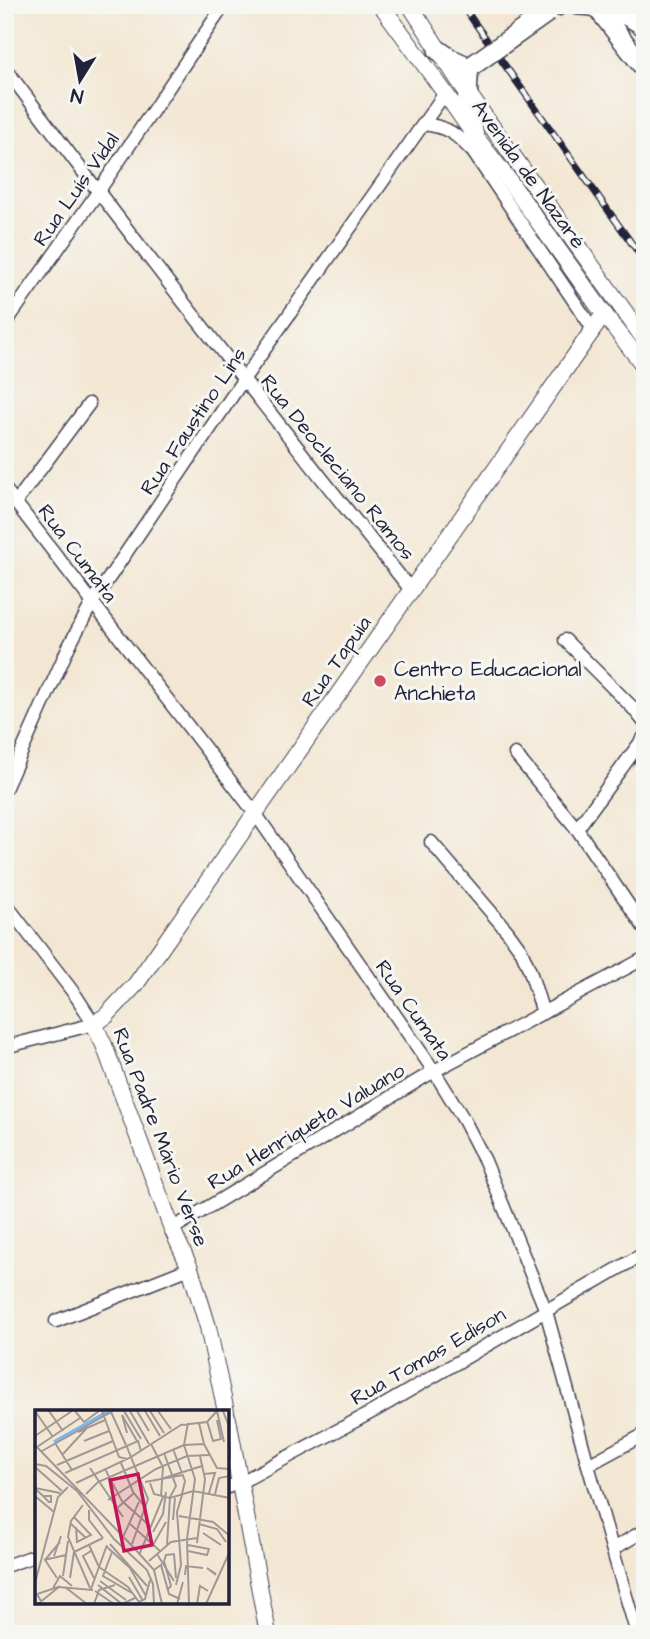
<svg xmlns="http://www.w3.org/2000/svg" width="650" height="1639" font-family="'Architects Daughter',sans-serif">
	<rect width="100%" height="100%" fill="#f6f6f2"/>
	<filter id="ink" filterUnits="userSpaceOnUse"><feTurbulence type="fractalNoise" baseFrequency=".0143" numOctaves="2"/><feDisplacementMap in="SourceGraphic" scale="14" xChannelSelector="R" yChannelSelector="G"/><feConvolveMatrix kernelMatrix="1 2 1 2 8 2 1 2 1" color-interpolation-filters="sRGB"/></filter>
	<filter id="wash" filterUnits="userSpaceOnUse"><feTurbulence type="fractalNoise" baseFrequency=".00686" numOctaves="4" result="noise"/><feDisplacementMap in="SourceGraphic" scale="28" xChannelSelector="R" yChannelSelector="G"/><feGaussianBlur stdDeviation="1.57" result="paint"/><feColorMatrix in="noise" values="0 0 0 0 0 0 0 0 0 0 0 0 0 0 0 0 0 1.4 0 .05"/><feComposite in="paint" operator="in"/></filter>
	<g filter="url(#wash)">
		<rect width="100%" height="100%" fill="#f3e7d3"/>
	</g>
	<g filter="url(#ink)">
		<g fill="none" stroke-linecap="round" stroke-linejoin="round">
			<!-- street casing -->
			<g stroke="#414052" stroke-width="15">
				<g id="street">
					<path d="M5,68C137,245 273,418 411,590"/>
					<path d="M424,124C448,127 456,134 473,152L593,329"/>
					<polyline points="5,324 98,192 224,5"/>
					<polyline points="5,489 255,813 434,1071 464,1120 485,1161 546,1311 588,1465 637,1634"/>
					<polyline points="16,502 89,404"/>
					<polyline points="565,640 632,707 645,723"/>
					<polyline points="515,754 577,829 645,929"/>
					<polyline points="5,789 69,646 92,603 243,380 445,93"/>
					<polyline points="577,829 645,736"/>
					<polyline points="431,842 508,932 521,950 530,971 543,1013"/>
					<polyline points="5,903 76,996 94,1024 5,1047"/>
					<polyline points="172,1229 434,1071 645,958"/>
					<polyline points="56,1321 190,1268"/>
					<polyline points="588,1465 645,1434"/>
					<polyline points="228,1487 241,1482 374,1411 645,1253"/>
					<polyline points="613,1549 645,1530"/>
					<polyline points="5,1566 37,1555"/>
				</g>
			</g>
			<!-- secondary casing -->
			<g stroke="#414052" stroke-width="18">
				<g id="secondary">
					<polyline points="381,5 445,93 474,135 505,175 604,314 645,367"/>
					<polyline points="410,5 457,78 645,340"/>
					<polyline points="226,1412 208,1327 190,1268 172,1229 104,1045 94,1024 106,1016 136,984 604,314"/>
					<polyline points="228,1419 268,1634"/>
				</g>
			</g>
			<!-- primary casing -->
			<g stroke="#414052" stroke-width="22">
				<g id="primary">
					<path d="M578,5C604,6 624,11 645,27"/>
					<polyline points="595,5 645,69"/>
					<polyline points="557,6 557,5"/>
					<polyline points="438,50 451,59 469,67"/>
					<path d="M473,65L469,67C466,91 467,112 474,135"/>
				</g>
			</g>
			<!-- street -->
			<use href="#street" stroke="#fff" stroke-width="12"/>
			<!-- secondary -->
			<use href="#secondary" stroke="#fff" stroke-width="16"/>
			<!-- primary -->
			<use href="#primary" stroke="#fff" stroke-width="19"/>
			<!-- rail casing -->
			<g stroke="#22223b" stroke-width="7">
				<polyline id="rail" points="462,5 645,262"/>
			</g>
			<!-- rail -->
			<use href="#rail" stroke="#f6f6f2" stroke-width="4.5" stroke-dasharray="13" stroke-linecap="butt"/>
			<!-- primary-bridge casing -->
			<g stroke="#414052" stroke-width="22" stroke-linecap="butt">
				<polyline id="primary-bridge" points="473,65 548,12"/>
			</g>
			<!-- primary-bridge -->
			<use href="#primary-bridge" stroke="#fff" stroke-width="19"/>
		</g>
	</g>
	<!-- markers -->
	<circle fill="#d1495b" stroke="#f6f6f2" stroke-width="2.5" cx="380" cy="681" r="7"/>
	<g text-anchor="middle" stroke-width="6" stroke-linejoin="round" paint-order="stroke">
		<!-- street labels -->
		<g font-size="21" fill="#22223b" stroke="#f6f6f2">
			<text transform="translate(529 174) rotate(54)" y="7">Avenida de Nazaré</text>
			<text transform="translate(76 189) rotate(-55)" y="7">Rua Luís Vidal</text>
			<text transform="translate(193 421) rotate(-56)" y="7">Rua Faustino Lins</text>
			<text transform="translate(338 467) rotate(51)" y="7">Rua Deocleciano Ramos</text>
			<text transform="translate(78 553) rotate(53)" y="7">Rua Cumata</text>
			<text transform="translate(336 661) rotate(-55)" y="7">Rua Tapuia</text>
			<text transform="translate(414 1010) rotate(55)" y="7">Rua Cumata</text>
			<text transform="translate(306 1126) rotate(-31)" y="7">Rua Henriqueta Valuano</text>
			<text transform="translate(161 1137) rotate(69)" y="7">Rua Padre Mário Verse</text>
			<text transform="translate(428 1356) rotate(-30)" y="7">Rua Tomas Edison</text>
		</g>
		<!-- poi labels -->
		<g font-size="21" fill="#22223b" stroke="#f6f6f2" text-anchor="start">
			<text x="394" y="676">Centro Educacional<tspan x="394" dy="24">Anchieta</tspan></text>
		</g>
	</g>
	<!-- overview -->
	<g transform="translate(35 1410)">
		<rect width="194" height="194" fill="#f3e7d3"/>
		<path fill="none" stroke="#7fb5ed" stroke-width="3.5" d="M19,32L74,1"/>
		<path fill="none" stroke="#9f9896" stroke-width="2" d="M0,1L18,27M14,1L28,21M40,1L49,12L64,1M67,1L84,47L92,49M89,1L106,29M95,1L114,34M102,1L114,21M110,1L125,26M115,1L129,23M123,1L136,19M182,1L189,32M188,1L193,14L195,49M76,2L91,35M172,11L178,31L186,29L182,10M153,13L149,35L160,69L152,129L154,194M43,22L70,10M92,23L87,5L102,31M0,26L37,1M49,31L74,21M20,33L37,60M116,34L128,57L126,86M169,34L182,58L195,59M0,35L101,140M149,35L169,34L164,13M2,37L45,8M92,37L96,47L146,15L172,12L182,1M138,39L150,71L147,84M7,41L78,1M129,43L141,76L135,87L132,135M27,45L51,19M86,53L98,82L111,98M0,54L11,56L42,81L79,129L112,160L118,174L119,194M22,55L78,31M0,57L27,81M55,58L88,107M70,59L87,91L116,117M30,63L103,31L106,41M169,64L180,63L174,83M129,68L167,56M110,72L148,65M41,73L96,47L113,89L97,134M115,73L119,84L135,88L158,81L195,88M0,78L25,83M0,79L6,84L14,92H16V86H8M51,84L63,72L149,35M180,84L184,68L195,66M0,86L19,102M73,90L121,59L152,46L174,45M48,95L36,111L33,127L55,178M54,100V110L68,128M80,100L99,83M144,106L178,112L195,126M39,107L56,125L42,132L41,117M138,110L140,88M35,113L51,128M94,113L125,141M164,114L182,119L191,132M118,122L128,104L131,82M168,123L186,135M88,127L104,92M162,133L170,69L165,46M75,134L112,176M54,135L64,157M118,135L131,112M153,135L174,139L172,145L153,141M72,137L95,158L111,186M100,139L119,160L127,194M56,141L48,146L59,168M77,142L68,166L97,183M105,143L128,87M122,144L139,171M19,146L26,126M9,150L31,145M10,150L25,132M10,150L22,168M114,151L136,132L162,128M129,151L131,145L139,144L141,168M129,151L136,176L132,180M64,157L93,177L104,192L110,189L115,170M119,160L126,155L134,184L145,189M150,165L151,156L168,158M181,165L172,158L181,164M28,166L33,131M94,167L108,191M35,168L39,142L68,128M65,171L91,190M0,173L23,87L33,77M63,175L87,194L100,188M141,175L146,155L142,102L147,85M30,177L52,194M18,178L25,166L37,176M56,179L72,135M60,181L79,194M6,191L2,184L23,177L58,180M3,194L25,176M59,194L64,180L80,175M142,194L148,172M162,194L165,176L173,181M171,194L195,141"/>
		<path fill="#c2185b" fill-opacity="0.15" stroke="#c2185b" stroke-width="3.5" d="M103,64L117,135L89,141L75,70Z"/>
		<rect width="194" height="194" fill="none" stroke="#22223b" stroke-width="3.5"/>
	</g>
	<!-- margin -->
	<rect width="650" height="1639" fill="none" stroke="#f6f6f2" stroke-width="28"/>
	<!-- north arrow -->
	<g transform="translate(80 80) rotate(191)" stroke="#f6f6f2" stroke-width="5" paint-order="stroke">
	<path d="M0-5L12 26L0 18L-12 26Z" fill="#22223b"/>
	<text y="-10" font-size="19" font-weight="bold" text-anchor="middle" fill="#22223b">N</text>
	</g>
</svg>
